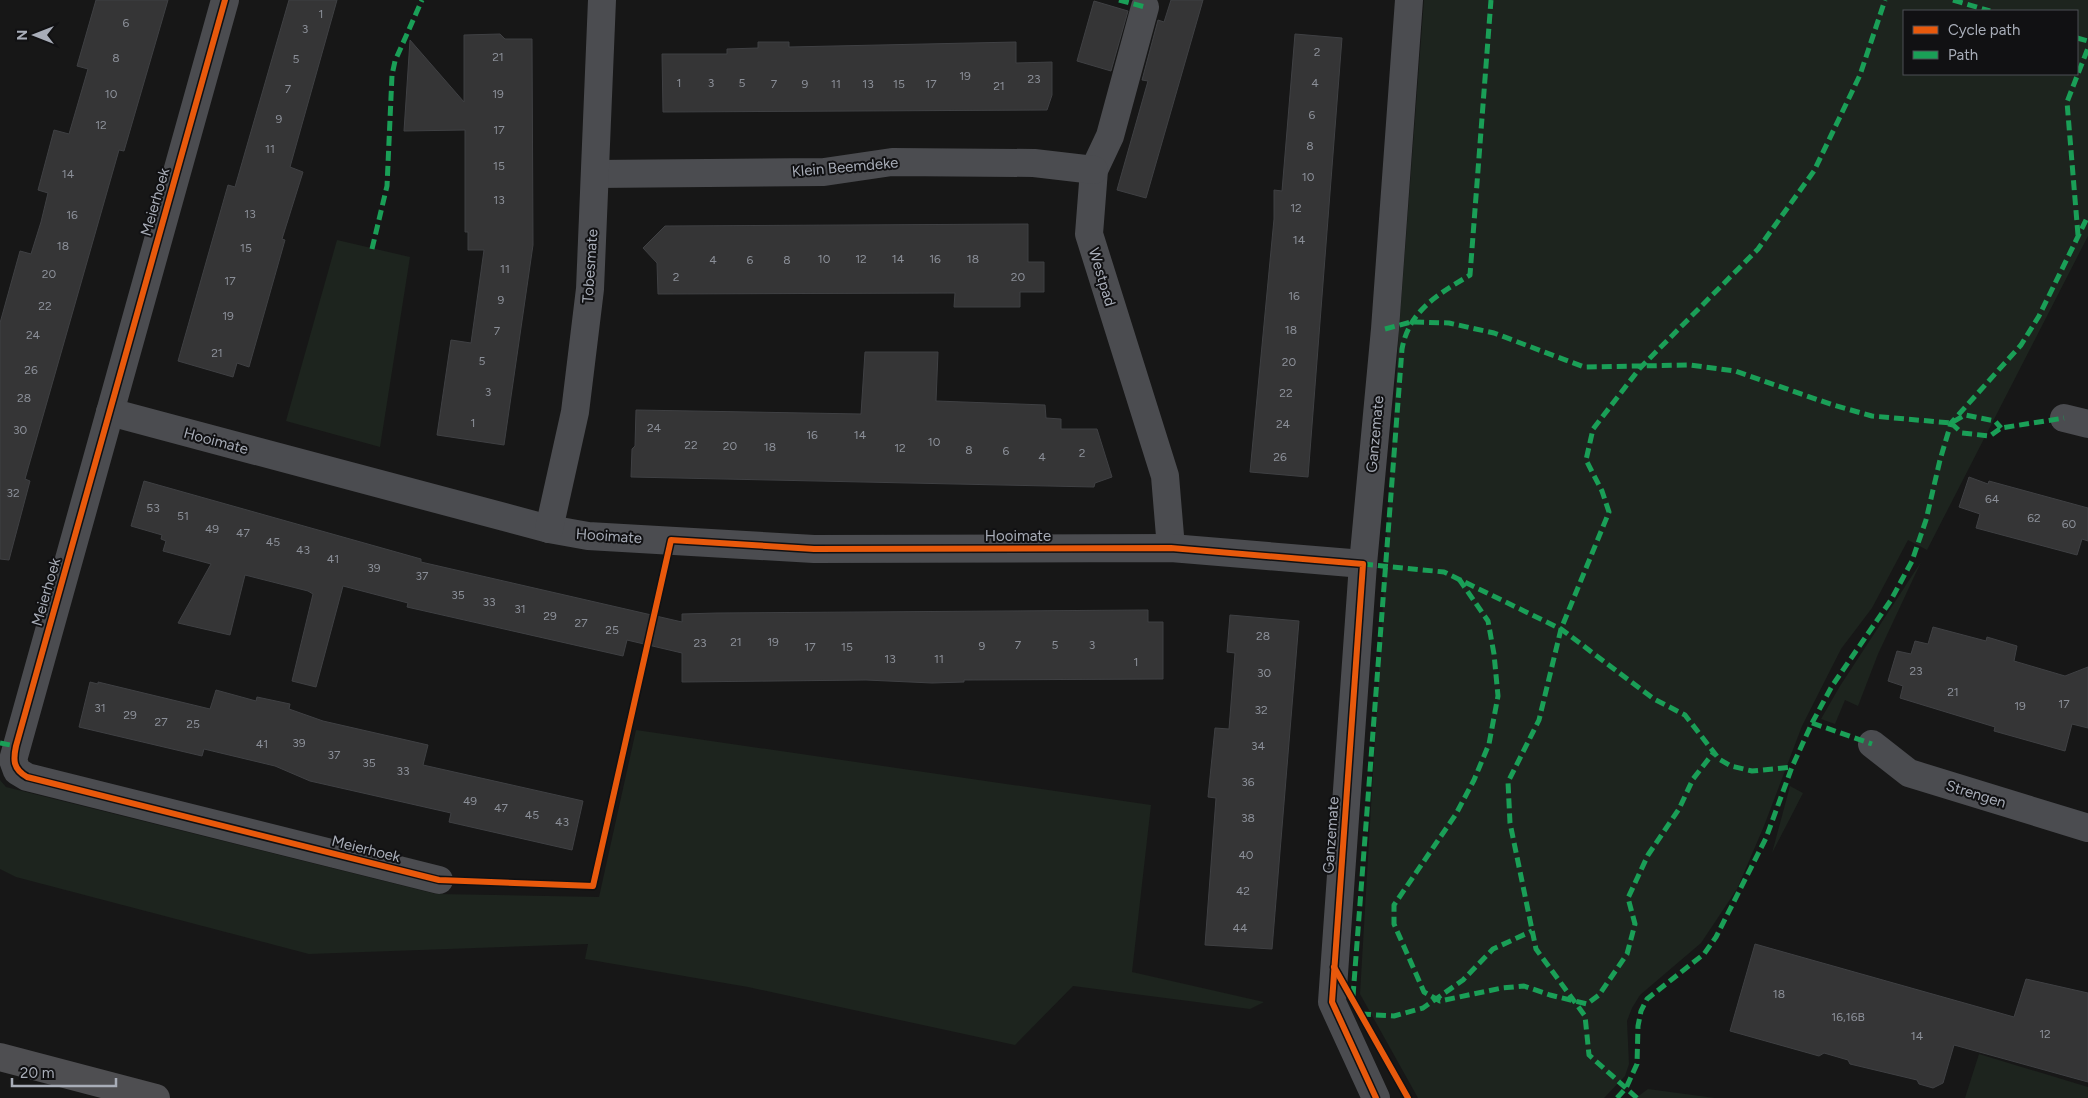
<svg xmlns="http://www.w3.org/2000/svg" width="2088" height="1098" font-family="Figtree,sans-serif">
	<rect width="100%" height="100%" fill="#171717"/>
	<!-- green -->
	<g fill="#1d241e" fill-rule="evenodd">
		<path d="M1424,0H2088V236L1927,550L1908,540L1872,608L1841,649L1802,726L1764,826L1737,889L1701,943L1640,995L1632,1008L1627,1021L1629,1064L1625,1076L1604,1098H1418L1360,994L1399,330ZM1904,11H2077V74H1904Z"/>
		<polygon points="337,240 410,257 380,447 286,421"/>
		<polygon points="1921,562 1878,654 1858,706 1845,700 1835,724 1821,719 1840,686"/>
		<polygon points="636,730 1151,805 1132,972 1264,1002 1250,1009 1073,986 1015,1045 748,987 585,959 588,944 309,954 16,877 0,869 0,780 6,787 436,894 599,897"/>
		<polygon points="1790,786 1803,793 1772,853"/>
		<polygon points="1979,1054 2088,1087 2088,1098 1965,1098"/>
		<polygon points="1648,1089 1715,1098 1636,1098"/>
	</g>
	<!-- building -->
	<g fill="#353536" stroke="#3f4043">
		<polygon points="96,0 168,0 124,151 119,150 25,479 30,481 9,560 0,559 0,323 20,251 31,254 41,222 48,193 38,190 54,130 69,134 88,69 77,66"/>
		<polygon points="289,0 337,0 290,167 303,172 282,239 285,240 249,367 237,363 233,377 178,361 228,185 235,187"/>
		<polygon points="1171,0 1203,0 1146,198 1117,190 1148,81 1142,80 1158,20 1164,22"/>
		<polygon points="1094,1 1128,11 1111,71 1077,61"/>
		<polygon points="500,34 505,39 532,39 533,245 504,445 437,435 451,340 471,343 484,250 468,250 468,232 465,232 465,130 404,131 410,40 464,102 464,35"/>
		<polygon points="1295,34 1342,38 1308,477 1250,472 1274,219 1274,190 1282,191"/>
		<polygon points="758,42 789,42 789,47 1016,42 1016,63 1052,62 1052,95 1047,110 663,112 662,54 727,54 727,49 758,48"/>
		<polygon points="1028,224 1028,262 1044,262 1044,292 1020,292 1020,307 954,307 955,293 658,294 657,263 643,248 665,226"/>
		<polygon points="865,352 938,352 936,401 1045,405 1046,418 1061,419 1061,429 1097,429 1112,477 1095,483 1094,487 631,477 632,449 635,446 636,410 861,414"/>
		<polygon points="1969,477 1988,484 1989,481 2088,508 2088,541 2082,539 2077,555 1976,528 1980,514 1959,507"/>
		<polygon points="144,481 421,559 421,562 682,622 682,614 717,613 1148,610 1148,622 1163,622 1163,679 964,680 964,682 932,683 866,680 682,682 682,653 627,640 623,656 407,607 408,603 343,586 316,687 292,681 313,594 308,591 245,575 230,635 178,623 211,564 163,551 166,541 161,539 162,535 131,526"/>
		<polygon points="1230,615 1299,621 1272,949 1205,945 1216,798 1208,797 1215,728 1229,729 1235,653 1227,652"/>
		<polygon points="1933,627 1986,641 1987,637 2017,646 2014,661 2065,676 2088,667 2088,728 2072,724 2065,751 1994,731 1995,727 1900,698 1903,686 1888,681 1897,651 1911,654 1915,641 1928,644"/>
		<polygon points="90,682 98,684 98,682 210,709 216,690 256,701 257,697 290,704 289,709 323,721 428,745 423,765 583,801 572,850 449,822 451,813 310,781 275,766 204,749 202,756 79,727"/>
		<polygon points="1755,944 2014,1017 2026,979 2088,993 2088,1082 1954,1045 1943,1083 1933,1088 1919,1084 1917,1080 1850,1064 1848,1060 1824,1053 1819,1056 1730,1031"/>
	</g>
	<g fill="none" stroke-linecap="round" stroke-linejoin="round">
		<!-- minor -->
		<g stroke="#4b4c50" stroke-width="28">
			<polyline points="225,0 13,760 17,771 27,777 439,880"/>
			<polyline points="1145,7 1110,136 1094,170 1089,234 1165,476 1171,548"/>
			<polyline points="595,174 824,172 892,162 1034,163 1094,170"/>
			<polyline points="110,412 549,529 588,536 814,549 1171,548 1363,564"/>
			<polyline points="2064,418 2088,424"/>
			<polyline points="549,529 575,412 590,289 602,0"/>
			<polyline points="1872,744 1909,773 2088,828"/>
			<polyline points="1376,1098 1332,1002 1363,564 1385,329 1409,0"/>
		</g>
		<!-- motorway -->
		<polyline stroke="#4e4e51" stroke-width="28" points="0,1057 156,1098"/>
		<!-- quiet -->
		<g stroke="#1a9f57" stroke-width="5" stroke-dasharray="10 5" stroke-linecap="butt">
			<polyline points="1119,0 1145,7"/>
			<polyline points="1953,0 1990,11"/>
			<polyline points="2077,38 2088,41"/>
			<polyline points="2078,235 2067,102 2088,48"/>
			<polyline points="372,249 387,186 392,75 395,61 422,0"/>
			<polyline points="1385,329 1411,322 1449,323 1494,333 1584,367 1690,365 1735,371 1833,405 1872,416 1951,423 1965,415 1995,421 2001,428"/>
			<polyline points="1951,423 1962,433 1990,436 2001,428 2064,418"/>
			<polyline points="1363,564 1444,572 1561,629 1654,699 1685,715 1719,759 1731,766 1752,771 1792,767"/>
			<polyline points="1459,579 1488,621 1494,654 1498,696 1489,744 1474,780 1456,814 1394,905 1394,924 1424,992 1440,1001 1502,988 1524,986 1550,995 1587,1004 1599,995 1627,954 1635,924 1628,898 1648,855 1679,809 1693,779 1714,752"/>
			<polyline points="1812,723 1872,744"/>
			<polyline points="0,743 16,746"/>
			<path d="M1353,996L1402,349C1409,310 1439,294 1470,275L1491,0"/>
			<polyline points="1361,1014 1394,1016 1423,1008 1463,980 1493,949 1532,931"/>
			<polyline points="1617,1098 1626,1088 1637,1064 1638,1026 1641,1011 1647,999 1704,954 1716,937 1766,838 1792,767 1812,723 1832,686 1891,600 1912,561 1926,520 1940,460 1951,423 2021,345 2039,316 2088,216"/>
			<polyline points="1637,1098 1589,1055 1585,1016 1536,949 1510,823 1508,782 1539,720 1561,629 1609,512 1602,491 1586,460 1593,429 1640,368 1758,249 1814,171 1860,75 1885,0"/>
		</g>
		<!-- cycleway casing -->
		<g stroke="#111113" stroke-width="9">
			<g id="cycleway">
				<path d="M225,0L16,746C13,760 13,769 27,777L439,880L593,886L671,540L814,549L1171,548L1363,564L1332,1002L1376,1098"/>
				<polyline points="1334,967 1408,1098"/>
			</g>
		</g>
		<!-- cycleway -->
		<use href="#cycleway" stroke="#e8590c" stroke-width="6"/>
	</g>
	<g text-anchor="middle" stroke-width="4" stroke-linejoin="round" paint-order="stroke">
		<!-- number labels -->
		<g font-size="12" fill="#8b8f98">
			<text x="321" y="18">1</text>
			<text x="126" y="27">6</text>
			<text x="305" y="33">3</text>
			<text x="1317" y="56">2</text>
			<text x="498" y="61">21</text>
			<text x="116" y="62">8</text>
			<text x="296" y="63">5</text>
			<text x="965" y="80">19</text>
			<text x="1034" y="83">23</text>
			<text x="679" y="87">1</text>
			<text x="711" y="87">3</text>
			<text x="742" y="87">5</text>
			<text x="1315" y="87">4</text>
			<text x="774" y="88">7</text>
			<text x="805" y="88">9</text>
			<text x="836" y="88">11</text>
			<text x="868" y="88">13</text>
			<text x="899" y="88">15</text>
			<text x="931" y="88">17</text>
			<text x="999" y="90">21</text>
			<text x="288" y="93">7</text>
			<text x="111" y="98">10</text>
			<text x="498" y="98">19</text>
			<text x="1312" y="119">6</text>
			<text x="279" y="123">9</text>
			<text x="101" y="129">12</text>
			<text x="499" y="134">17</text>
			<text x="1310" y="150">8</text>
			<text x="270" y="153">11</text>
			<text x="499" y="170">15</text>
			<text x="68" y="178">14</text>
			<text x="1308" y="181">10</text>
			<text x="499" y="204">13</text>
			<text x="1296" y="212">12</text>
			<text x="250" y="218">13</text>
			<text x="72" y="219">16</text>
			<text x="1299" y="244">14</text>
			<text x="63" y="250">18</text>
			<text x="246" y="252">15</text>
			<text x="824" y="263">10</text>
			<text x="861" y="263">12</text>
			<text x="898" y="263">14</text>
			<text x="935" y="263">16</text>
			<text x="973" y="263">18</text>
			<text x="713" y="264">4</text>
			<text x="750" y="264">6</text>
			<text x="787" y="264">8</text>
			<text x="505" y="273">11</text>
			<text x="49" y="278">20</text>
			<text x="676" y="281">2</text>
			<text x="1018" y="281">20</text>
			<text x="230" y="285">17</text>
			<text x="1294" y="300">16</text>
			<text x="501" y="304">9</text>
			<text x="45" y="310">22</text>
			<text x="228" y="320">19</text>
			<text x="1291" y="334">18</text>
			<text x="497" y="335">7</text>
			<text x="33" y="339">24</text>
			<text x="217" y="357">21</text>
			<text x="482" y="365">5</text>
			<text x="1289" y="366">20</text>
			<text x="31" y="374">26</text>
			<text x="488" y="396">3</text>
			<text x="1286" y="397">22</text>
			<text x="24" y="402">28</text>
			<text x="473" y="427">1</text>
			<text x="1283" y="428">24</text>
			<text x="654" y="432">24</text>
			<text x="20" y="434">30</text>
			<text x="812" y="439">16</text>
			<text x="860" y="439">14</text>
			<text x="934" y="446">10</text>
			<text x="691" y="449">22</text>
			<text x="730" y="450">20</text>
			<text x="770" y="451">18</text>
			<text x="900" y="452">12</text>
			<text x="969" y="454">8</text>
			<text x="1006" y="455">6</text>
			<text x="1082" y="457">2</text>
			<text x="1042" y="461">4</text>
			<text x="1280" y="461">26</text>
			<text x="13" y="497">32</text>
			<text x="1992" y="503">64</text>
			<text x="153" y="512">53</text>
			<text x="183" y="520">51</text>
			<text x="2034" y="522">62</text>
			<text x="2069" y="528">60</text>
			<text x="212" y="533">49</text>
			<text x="243" y="537">47</text>
			<text x="273" y="546">45</text>
			<text x="303" y="554">43</text>
			<text x="333" y="563">41</text>
			<text x="374" y="572">39</text>
			<text x="422" y="580">37</text>
			<text x="458" y="599">35</text>
			<text x="489" y="606">33</text>
			<text x="520" y="613">31</text>
			<text x="550" y="620">29</text>
			<text x="581" y="627">27</text>
			<text x="612" y="634">25</text>
			<text x="1263" y="640">28</text>
			<text x="736" y="646">21</text>
			<text x="773" y="646">19</text>
			<text x="700" y="647">23</text>
			<text x="1018" y="649">7</text>
			<text x="1055" y="649">5</text>
			<text x="1092" y="649">3</text>
			<text x="982" y="650">9</text>
			<text x="810" y="651">17</text>
			<text x="847" y="651">15</text>
			<text x="890" y="663">13</text>
			<text x="939" y="663">11</text>
			<text x="1136" y="666">1</text>
			<text x="1916" y="675">23</text>
			<text x="1264" y="677">30</text>
			<text x="1953" y="696">21</text>
			<text x="2064" y="708">17</text>
			<text x="2020" y="710">19</text>
			<text x="100" y="712">31</text>
			<text x="1261" y="714">32</text>
			<text x="130" y="719">29</text>
			<text x="161" y="726">27</text>
			<text x="193" y="728">25</text>
			<text x="299" y="747">39</text>
			<text x="262" y="748">41</text>
			<text x="1258" y="750">34</text>
			<text x="334" y="759">37</text>
			<text x="369" y="767">35</text>
			<text x="403" y="775">33</text>
			<text x="1248" y="786">36</text>
			<text x="470" y="805">49</text>
			<text x="501" y="812">47</text>
			<text x="532" y="819">45</text>
			<text x="1248" y="822">38</text>
			<text x="562" y="826">43</text>
			<text x="1246" y="859">40</text>
			<text x="1243" y="895">42</text>
			<text x="1240" y="932">44</text>
			<text x="1779" y="998">18</text>
			<text x="1848" y="1021">16,16B</text>
			<text x="2045" y="1038">12</text>
			<text x="1917" y="1040">14</text>
		</g>
		<!-- street labels -->
		<g font-size="15" fill="#a8adb8" stroke="#111113">
			<text transform="translate(845 167) rotate(-5)" y="5">Klein Beemdeke</text>
			<text transform="translate(155 202) rotate(-74)" y="5">Meierhoek</text>
			<text transform="translate(590 266) rotate(-86)" y="5">Tobesmate</text>
			<text transform="translate(1102 277) rotate(73)" y="5">Westpad</text>
			<text transform="translate(1375 434) rotate(-85)" y="5">Ganzemate</text>
			<text transform="translate(216 441) rotate(15)" y="5">Hooimate</text>
			<text transform="translate(609 536) rotate(4)" y="5">Hooimate</text>
			<text x="1018" y="541">Hooimate</text>
			<text transform="translate(46 592) rotate(-74)" y="5">Meierhoek</text>
			<text transform="translate(1976 794) rotate(17)" y="5">Strengen</text>
			<text transform="translate(1331 835) rotate(-86)" y="5">Ganzemate</text>
			<text transform="translate(366 849) rotate(14)" y="5">Meierhoek</text>
		</g>
	</g>
	<!-- legend -->
	<rect x="1903" y="10" width="175" height="65" fill="#111113" stroke="#4d4f55"/>
	<rect x="1913" y="26" width="25" height="8" fill="#e8590c" stroke="#4d4f55"/>
	<text x="1948" y="35" font-size="15" fill="#a8adb8">Cycle path</text>
	<rect x="1913" y="51" width="25" height="8" fill="#1a9f57" stroke="#4d4f55"/>
	<text x="1948" y="60" font-size="15" fill="#a8adb8">Path</text>
	<!-- north arrow -->
	<g transform="translate(35 35) rotate(270)" stroke="#111113" stroke-width="4" paint-order="stroke">
	<path d="M0-4L9 19L0 12L-9 19Z" fill="#a8adb8"/>
	<text y="-8" font-size="14" font-weight="bold" text-anchor="middle" fill="#a8adb8">N</text>
	</g>
	<!-- scale -->
	<path d="M12 1078v8h104v-8" fill="none" stroke="#a8adb8" stroke-width="2.5"/>
	<text x="20" y="1078" font-size="15" fill="#a8adb8" stroke="#111113" stroke-width="4" paint-order="stroke">20 m</text>
</svg>
